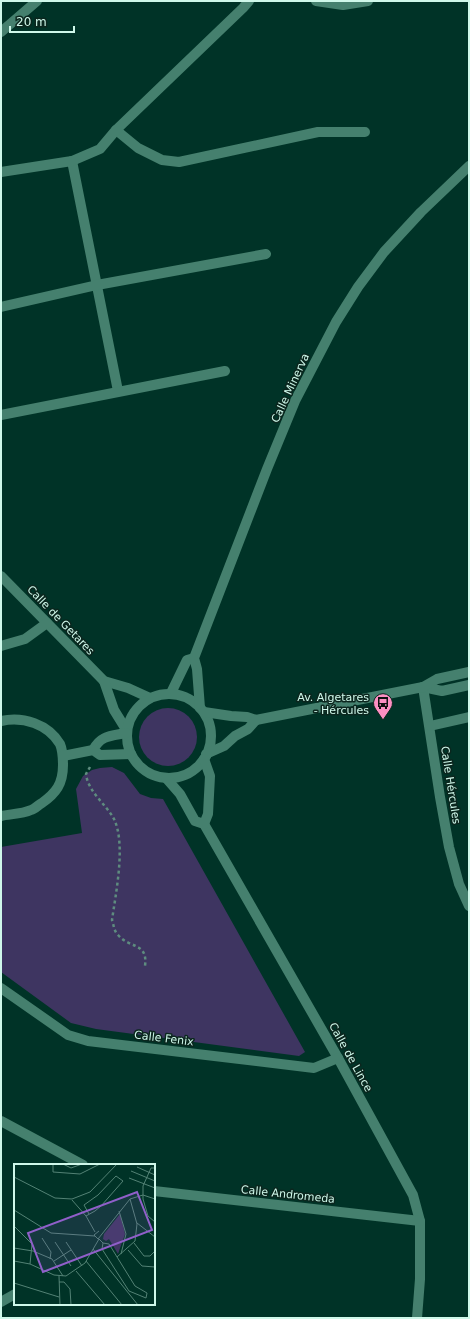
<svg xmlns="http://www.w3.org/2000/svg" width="470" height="1319" font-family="'DejaVu Sans',sans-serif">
	<rect width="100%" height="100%" fill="#003327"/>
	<!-- green -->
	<g fill="#3e3561">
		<circle cx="168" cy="737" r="29"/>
		<polygon points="112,767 124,773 140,794 151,798 163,799 305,1052 299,1056 96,1029 71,1023 1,972 1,847 82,833 76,789 83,776 92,770 100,768"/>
	</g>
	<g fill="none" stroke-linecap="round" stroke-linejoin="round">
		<!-- path -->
		<path stroke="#5e8c7f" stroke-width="2.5" stroke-dasharray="3 3" stroke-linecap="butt" d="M90,767L86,774C88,792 106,804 114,819C126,844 116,892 112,920C114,926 114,931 118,935C130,949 148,942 145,966"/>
		<!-- minor -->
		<g stroke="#45806e" stroke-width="10">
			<polyline points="316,1 343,5 368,1"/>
			<polyline points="1,32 37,1"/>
			<polyline points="116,130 138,148 162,160 179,162 318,132 365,132"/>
			<polyline points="72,161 118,391"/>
			<polyline points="1,172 72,161 100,149 116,130 243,8 249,1"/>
			<polyline points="1,307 97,285 266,254"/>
			<polyline points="1,415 225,371"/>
			<polyline points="1,576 104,681 128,688 150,698"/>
			<polyline points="1,646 25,639 47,623"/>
			<polyline points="104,681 114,710 127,731"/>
			<polyline points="423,687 440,797 449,847 459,884 469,906"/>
			<polyline points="423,687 442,691 469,685"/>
			<polyline points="171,693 187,660 194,658"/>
			<circle cx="169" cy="736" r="42"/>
			<polyline points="200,708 197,669 194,658 267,469 295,401 336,322 358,287 384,252 421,212 469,166"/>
			<polyline points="204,712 231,716 247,717 256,720 423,687 437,679 469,672"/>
			<path d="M1,721C23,716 48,724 60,744C63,751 63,759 63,765C63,784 56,793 42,803C38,805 35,809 31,810C22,814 10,814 1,816"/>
			<polyline points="430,726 469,717"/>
			<path d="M93,750C101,735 111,736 126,733"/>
			<polyline points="206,754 224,746 235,736 248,729 256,720"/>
			<polyline points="63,756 93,750 100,755 131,754"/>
			<polyline points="166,778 180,794 195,821 204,824 338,1058 413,1195 420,1221 420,1279 417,1318"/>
			<polyline points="204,824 208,814 210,776 204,759"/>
			<polyline points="1,988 68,1035 88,1041 314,1068 338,1058"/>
			<polyline points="1,1121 83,1165"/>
			<polyline points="154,1191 420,1221"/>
			<polyline points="1,1302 15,1294"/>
		</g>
	</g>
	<!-- icons -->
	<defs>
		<g id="bus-pin" transform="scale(1)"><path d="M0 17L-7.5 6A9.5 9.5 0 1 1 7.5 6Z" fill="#fc8fc2" stroke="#0b261e"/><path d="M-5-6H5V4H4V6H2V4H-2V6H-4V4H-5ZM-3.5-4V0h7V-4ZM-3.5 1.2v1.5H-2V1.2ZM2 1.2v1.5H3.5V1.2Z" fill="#111"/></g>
	</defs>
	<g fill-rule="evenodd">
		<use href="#bus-pin" x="383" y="703"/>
	</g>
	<g text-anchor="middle" stroke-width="3" stroke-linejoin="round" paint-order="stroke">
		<!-- street labels -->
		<g font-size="11" fill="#cff8ea" stroke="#0b261e">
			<text transform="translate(290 388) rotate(-65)" y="4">Calle Minerva</text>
			<text transform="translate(61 620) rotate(46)" y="4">Calle de Getares</text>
			<text transform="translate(451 785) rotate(81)" y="4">Calle Hércules</text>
			<text transform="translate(164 1038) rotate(7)" y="4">Calle Fenix</text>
			<text transform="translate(351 1057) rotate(61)" y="4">Calle de Lince</text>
			<text transform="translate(288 1194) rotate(6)" y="4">Calle Andromeda</text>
		</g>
		<!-- poi labels -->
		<g font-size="11" fill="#cff8ea" stroke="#0b261e" text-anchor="end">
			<text x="369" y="701">Av. Algetares<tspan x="369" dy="13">- Hércules</tspan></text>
		</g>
	</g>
	<!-- overview -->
	<g transform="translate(14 1164)">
		<rect width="141" height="141" fill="#003327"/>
		<path d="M106,50L111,70L104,90L95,75L92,77L89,75L90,70Z" fill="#3e3561"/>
		<path fill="none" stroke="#538275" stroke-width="1" d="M39,0V8L66,10L86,0M49,0L57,4L68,0M123,3L141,11M141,4H137L129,22V35L134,52L141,58M117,7L141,17M0,13L41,34L58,35L76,28L103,0M115,14L141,24M58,36L72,52L81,68M0,46L37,69L81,72M105,47L112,70L107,90M72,52L81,47L87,42L109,17L102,12L84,31L70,41L75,50M123,59L141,73M0,62L18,80L16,100M85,67L80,71L84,75L116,35L129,31L141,35M28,74L37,88L36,95M85,75L89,79L88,85L115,127L132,134L133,129L121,122L95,80L89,79M41,78L57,102M52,78L68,102M120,79L130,92H136L141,87M0,84L19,87L38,95L49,112M79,85L124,141M114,86L128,102L141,103M103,93L121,77L123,60L116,35M0,97L16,100L40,111L52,112L71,99L85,75M40,97L57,86M72,97L108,141M62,107L91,141M45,112L46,141M45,118H50L56,125L57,141M0,119L45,133"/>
		<path fill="#905fca" fill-opacity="0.15" stroke="#905fca" stroke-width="2" d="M123,28L138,66L29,108L14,69Z"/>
		<rect width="141" height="141" fill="none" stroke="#cff8ea" stroke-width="2"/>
	</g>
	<!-- border -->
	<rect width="470" height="1319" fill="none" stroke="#cff8ea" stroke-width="4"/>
	<!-- scale -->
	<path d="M10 26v6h64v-6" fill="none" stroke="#cff8ea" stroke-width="2"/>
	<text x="16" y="26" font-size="12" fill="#cff8ea" stroke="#0b261e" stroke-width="3" paint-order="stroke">20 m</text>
</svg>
